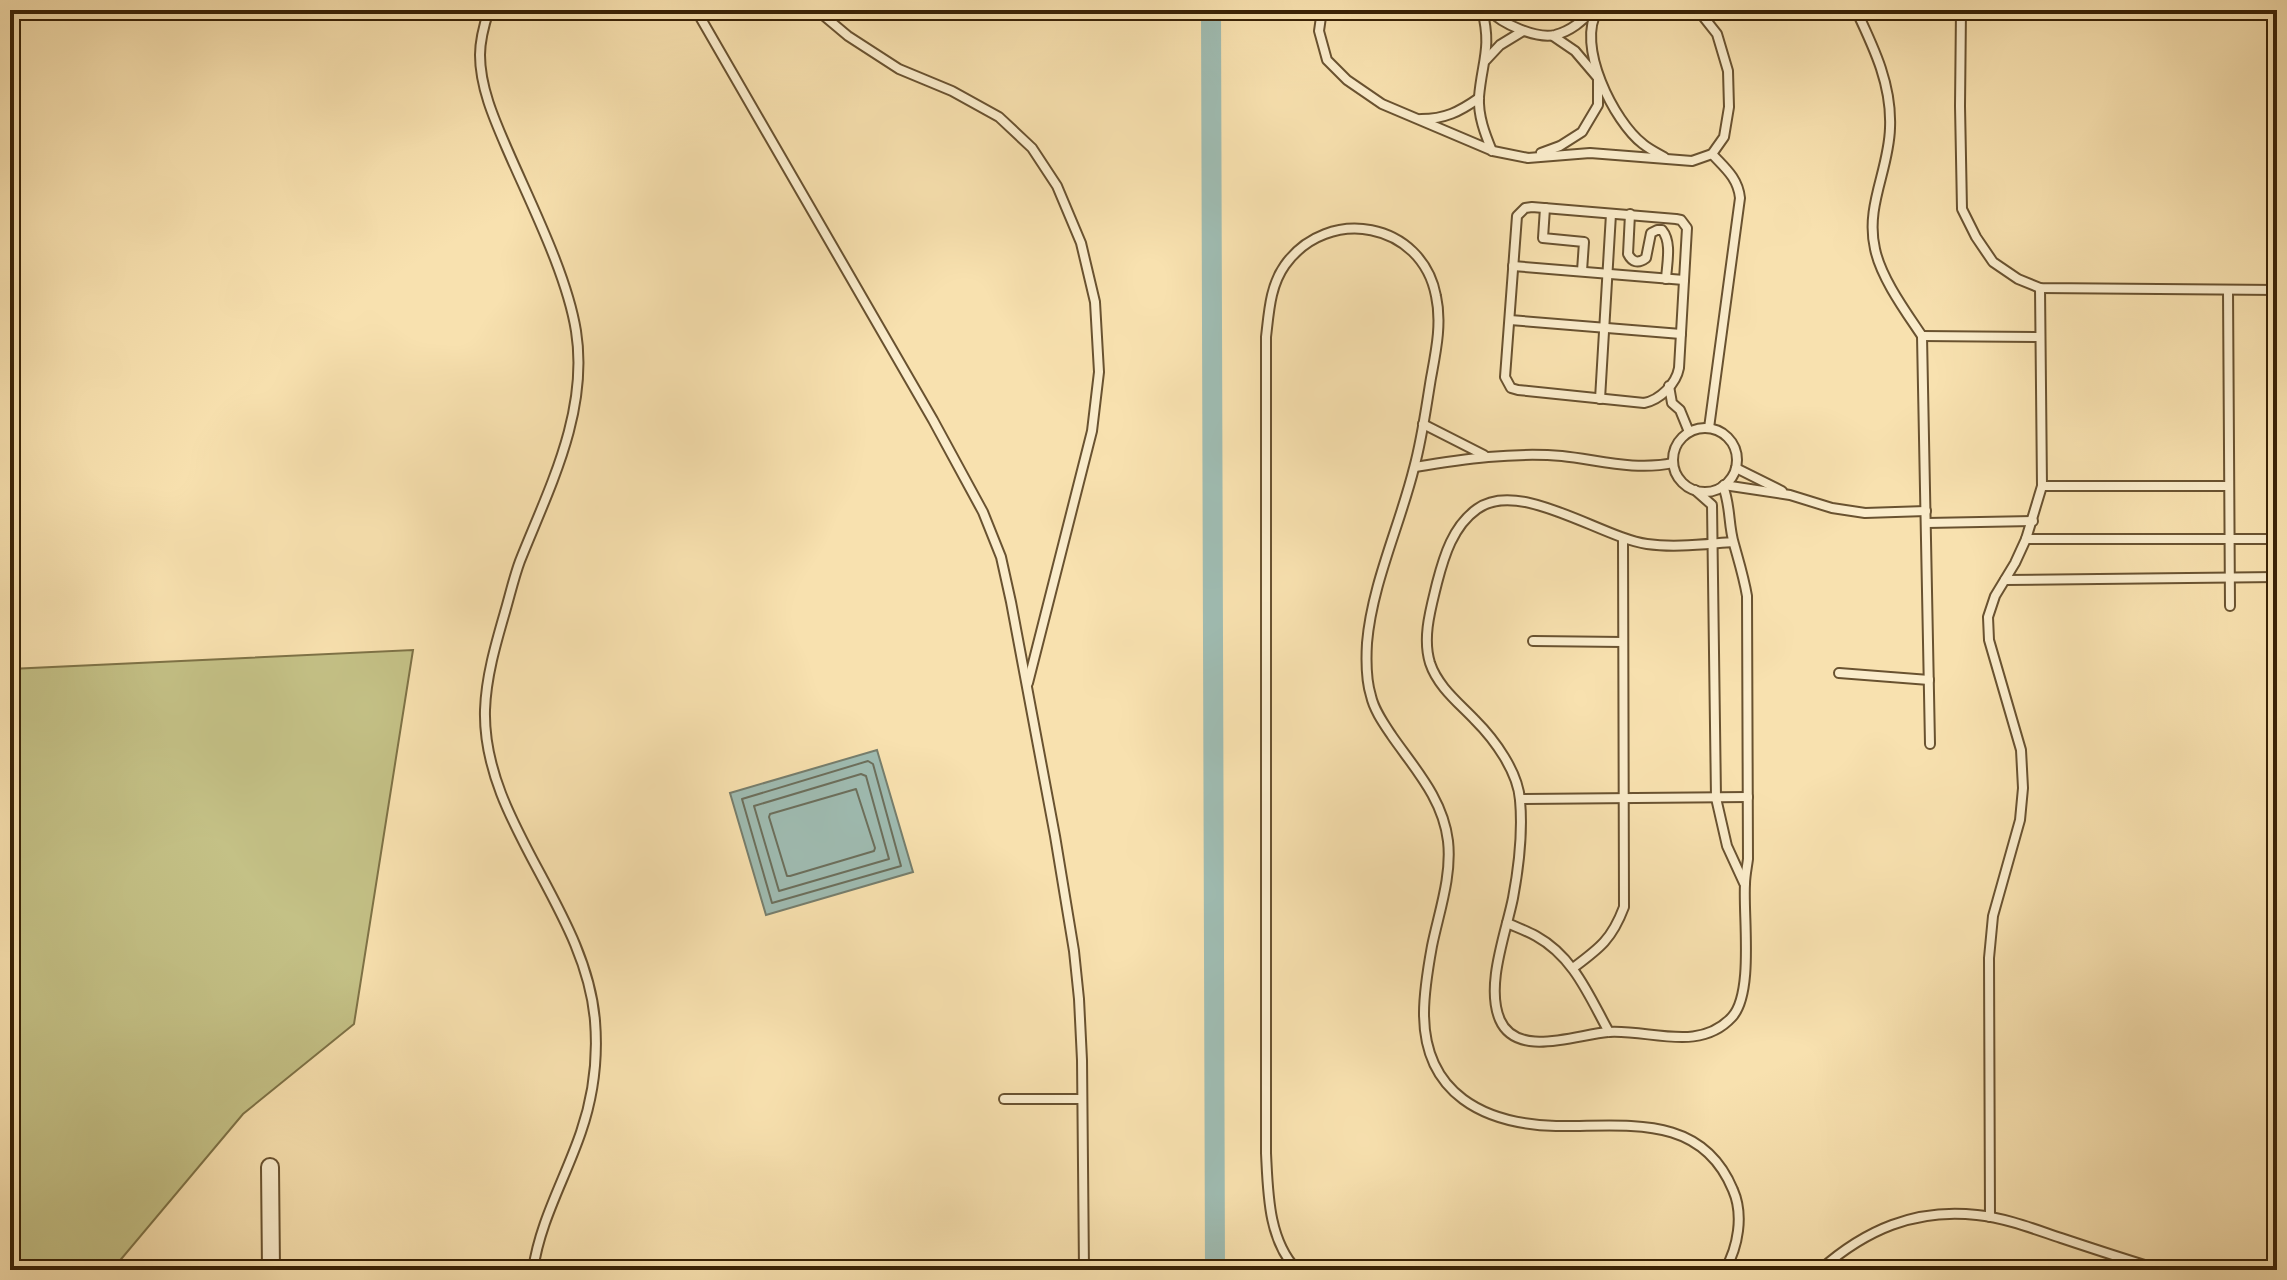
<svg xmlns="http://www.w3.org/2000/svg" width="2287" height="1280" font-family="'IM FELL French Canon',serif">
	<rect width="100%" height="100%" fill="#f8e1af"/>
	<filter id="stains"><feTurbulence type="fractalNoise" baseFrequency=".0025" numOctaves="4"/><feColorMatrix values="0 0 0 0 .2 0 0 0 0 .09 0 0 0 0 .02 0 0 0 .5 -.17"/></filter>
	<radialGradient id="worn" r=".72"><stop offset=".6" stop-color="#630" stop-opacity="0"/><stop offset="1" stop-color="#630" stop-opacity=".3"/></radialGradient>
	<!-- green -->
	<polygon fill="#c4c186" stroke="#7e7246" stroke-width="2" points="413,650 354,1024 243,1114 112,1270 10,1270 10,669"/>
	<!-- water -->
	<polygon fill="#9fbcb2" stroke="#767e6d" stroke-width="2" points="877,750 913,872 766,915 730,793"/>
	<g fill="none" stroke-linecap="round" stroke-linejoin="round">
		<!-- shore -->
		<g stroke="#6c6f5c" stroke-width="2">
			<polygon points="868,761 873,764 901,866 772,903 742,799"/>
			<polygon points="861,774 866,776 889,859 779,891 754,806"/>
			<polygon points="856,789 875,848 874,851 790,876 787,876 769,817 770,814"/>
		</g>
		<!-- canal -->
		<polyline stroke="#9fbcb2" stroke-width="20" points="1211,10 1215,1270"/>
		<!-- lane casing -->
		<g stroke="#695230" stroke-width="12">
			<g id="lane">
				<path d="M489,10C484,25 480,40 480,55C480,88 495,121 508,151C531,204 567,275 576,331C589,412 549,488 520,561C514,577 510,595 505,612C496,643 486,677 485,710C482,821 586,909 595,1021C598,1058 593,1097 581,1132C565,1179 540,1221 533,1270"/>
				<polyline points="696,10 933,420 983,512 1001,557 1011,602 1055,836 1074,951 1079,999 1082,1060 1084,1270"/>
				<polyline points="817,10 848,36 899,69 952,91 999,117 1032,148 1057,186 1081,243 1095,302 1099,372 1092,431 1028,683"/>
				<polyline points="1322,10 1319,31 1327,60 1347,80 1382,104 1493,151 1528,158 1590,153 1692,161 1712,154 1724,137 1729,107 1728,71 1717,34 1698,10"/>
				<path d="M1482,10C1492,48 1482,61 1479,97C1478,116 1485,134 1492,151"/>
				<path d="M1489,10C1502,24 1536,39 1555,35C1571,31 1582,21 1593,10"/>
				<path d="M1598,10C1575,44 1614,122 1643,144C1649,149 1657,153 1664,157"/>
				<path d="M1856,10C1874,48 1892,85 1890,128C1889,170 1865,206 1875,249C1881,278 1906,312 1922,336L1930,744"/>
				<polyline points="1961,10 1960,106 1962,209 1976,237 1993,262 2018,279 2040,288 2277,290"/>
				<polyline points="1486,60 1500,45 1523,31"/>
				<path d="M1421,119C1445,119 1459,112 1479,98"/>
				<polyline points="1541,153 1560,146 1582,132 1598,105 1598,78 1575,51 1553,36"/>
				<path d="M1532,207L1676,219L1681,220L1687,228L1679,368C1676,384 1660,400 1644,403L1518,390L1511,388L1505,377L1517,216L1525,208Z"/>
				<polyline points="1545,208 1543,238 1584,242 1582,271"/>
				<path d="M1630,214L1628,254C1632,262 1638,264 1646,258L1651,233L1657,230H1662C1672,242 1667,263 1666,279"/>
				<polyline points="1513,266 1684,280"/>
				<polyline points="2228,290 2230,606"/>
				<polyline points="1510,320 1681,334"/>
				<polyline points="1922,336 2040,337"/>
				<polyline points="1669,386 1672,403 1680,410 1689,432"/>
				<polyline points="1600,399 1611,214"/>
				<polyline points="1423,424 1484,455"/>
				<circle cx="1705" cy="460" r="32"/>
				<path d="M1709,428L1740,198C1738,178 1725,168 1712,154"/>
				<path d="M1415,467C1464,459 1512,452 1562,456C1599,460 1635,471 1673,463"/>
				<polyline points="1736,468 1782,491"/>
				<polyline points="1724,485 1790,495 1832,508 1865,513 1926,511"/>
				<path d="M1723,486C1731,507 1728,524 1734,544C1739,562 1744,578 1747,596L1748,859C1747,867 1745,876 1745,884C1743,916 1754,993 1732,1017C1699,1053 1650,1029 1608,1032C1578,1034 1517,1059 1500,1020C1485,986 1506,933 1513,898C1519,866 1523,833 1520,800C1518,772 1495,740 1475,720C1459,703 1438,687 1430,663C1422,637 1431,608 1437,583C1444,556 1453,526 1477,509C1519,478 1602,538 1647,544C1675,548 1705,544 1733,542"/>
				<polyline points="2042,486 2228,486"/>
				<polyline points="1695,490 1712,505 1716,798 1727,846 1744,883"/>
				<polyline points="1927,523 2033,521"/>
				<polyline points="2026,539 2277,539"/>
				<polyline points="2005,580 2277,577"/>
				<polyline points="1533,641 1623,642"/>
				<polyline points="1839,673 1929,680"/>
				<polyline points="1520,799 1748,797"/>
				<path d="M1507,923C1516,927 1527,931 1536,936C1574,957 1589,996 1609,1032"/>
				<path d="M1573,968C1600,948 1612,939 1624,907L1623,539"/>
				<polyline points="1004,1099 1082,1099"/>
				<polyline points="1990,1217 1989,958 1993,916 2020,820 2023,788 2021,750 1989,640 1988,617 1995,596 2015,563 2026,539 2042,486 2040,288"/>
				<path d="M1297,1270C1268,1240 1268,1192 1266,1153V337C1269,312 1270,286 1285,265C1328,205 1422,222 1436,296C1442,323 1436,351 1431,378C1426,408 1422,439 1414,468C1400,525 1372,584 1367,643C1366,660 1366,680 1371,696C1374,710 1384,724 1392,736C1415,769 1443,799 1448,841C1452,876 1439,912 1432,946C1428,968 1424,991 1424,1013C1424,1094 1484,1124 1556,1126C1625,1127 1701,1112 1733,1190C1744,1215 1738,1247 1725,1270"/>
				<path d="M1820,1270C1865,1230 1915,1208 1977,1215C2006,1218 2034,1229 2061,1238C2094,1249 2127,1260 2161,1270"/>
			</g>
		</g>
		<!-- street casing -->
		<g stroke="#695230" stroke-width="20">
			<polyline id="street" points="270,1167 271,1270"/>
		</g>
		<!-- lane -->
		<use href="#lane" stroke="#faeccb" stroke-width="8"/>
		<!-- street -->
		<use href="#street" stroke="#faeccb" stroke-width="16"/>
	</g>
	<!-- margin -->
	<rect width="2287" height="1280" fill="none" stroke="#f8e1af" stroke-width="40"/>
	<rect x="12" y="12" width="2263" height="1256" fill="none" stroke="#392206" stroke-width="4"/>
	<rect x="20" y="20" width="2247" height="1240" fill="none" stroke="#392206" stroke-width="2"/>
	<rect width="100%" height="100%" filter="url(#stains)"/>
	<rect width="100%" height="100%" fill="url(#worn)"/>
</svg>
